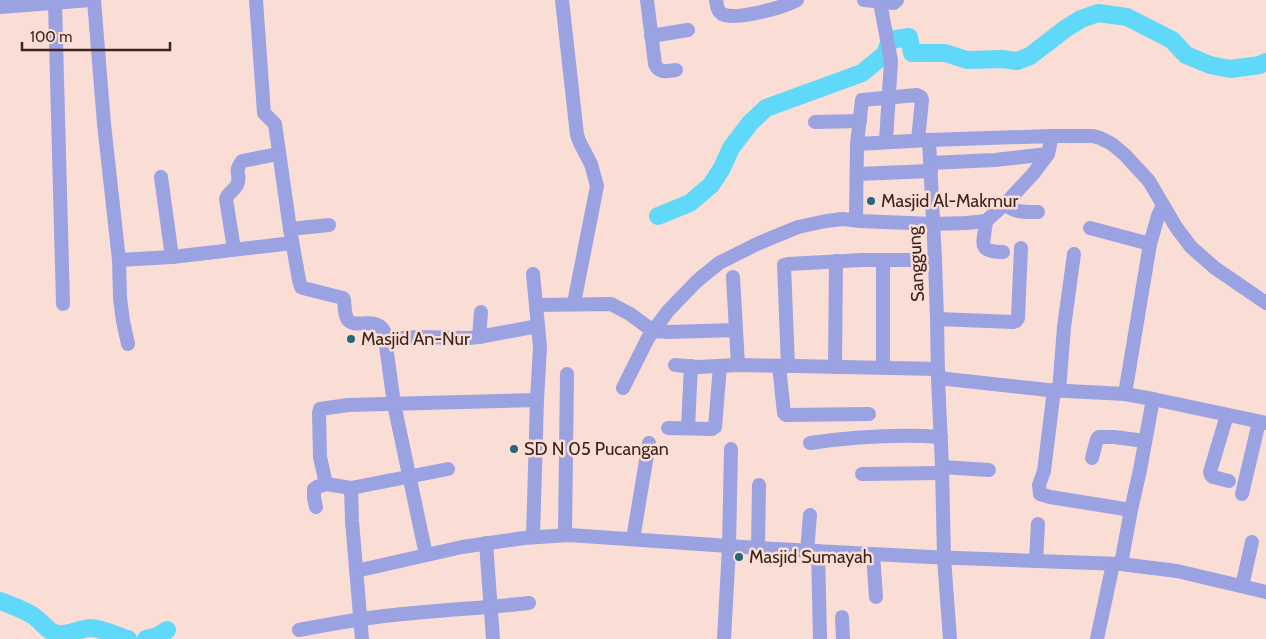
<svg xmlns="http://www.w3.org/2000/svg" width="1266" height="639" font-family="Cabin,sans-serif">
	<rect width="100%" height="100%" fill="#faded5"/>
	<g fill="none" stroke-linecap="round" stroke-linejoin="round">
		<!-- river -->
		<g stroke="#5fd8f9" stroke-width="18">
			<polyline points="658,216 690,203 711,185 722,168 731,148 750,123 766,108 862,73 885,54 890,40 909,37 912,53 945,53 967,60 1002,59 1017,61 1030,56 1065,29 1081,19 1098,13 1127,17 1172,40 1186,55 1210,65 1230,69 1260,65 1266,62"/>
			<path d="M0,601C11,605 22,609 32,615C41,620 46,631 57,634C68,636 80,628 91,628C102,628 116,636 128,639"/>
			<polyline points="146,639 158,636 167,630"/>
		</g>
		<!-- minor -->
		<g stroke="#9ba2e2" stroke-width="14">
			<polyline points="94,0 104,124 119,260 120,298 123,321 128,344"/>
			<path d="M256,0L264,113L275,124L290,229L299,280L301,287L303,288L343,298L344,300C345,306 344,315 348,320C355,329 375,316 384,331L394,404L426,555"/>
			<polyline points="562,0 577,135 580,143 591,164 597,186 574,303"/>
			<path d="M647,0L655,64C659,74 667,71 676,70"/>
			<path d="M716,0C717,5 717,11 722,14C736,21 784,7 797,0"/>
			<polyline points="864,0 894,3 897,0"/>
			<polyline points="880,2 891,61 886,141"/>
			<polyline points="55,3 63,304"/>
			<polyline points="0,7 91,0"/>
			<polyline points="651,36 688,30"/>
			<polyline points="815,122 860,121"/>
			<polyline points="1052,136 1093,136 1100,138 1112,144 1125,155 1149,181 1176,227 1191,247 1215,268 1266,303"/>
			<polyline points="857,144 929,140 935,260 937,319 938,378 942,467 944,558 950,639"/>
			<polyline points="930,163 995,160 1048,154"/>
			<polyline points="857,174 931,171"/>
			<polyline points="161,177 172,257"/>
			<path d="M1005,204C1015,213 1025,212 1038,212"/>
			<polyline points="856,220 857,144 862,100 917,95 921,97 922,100 918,140"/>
			<path d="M986,221C984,243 976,252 1003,252"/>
			<polyline points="1090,228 1150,244"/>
			<polyline points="290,229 329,225"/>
			<path d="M234,249L226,199C228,192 237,189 238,182C240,172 234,172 242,161L278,154"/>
			<polyline points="119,260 172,257 292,243"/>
			<polyline points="883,260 883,367"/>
			<polyline points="733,277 736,330"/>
			<polyline points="536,305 611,304 630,314 653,331 669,332 736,330 738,365"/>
			<polyline points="937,319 1013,322 1016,321 1018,318 1021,248"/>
			<polyline points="479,337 538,326"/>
			<polyline points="384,339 418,337 468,338 479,337 481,312"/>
			<polyline points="675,365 698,367 738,365 795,366 938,369"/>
			<polyline points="779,366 784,413 786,415 869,414"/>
			<polyline points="788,366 784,265 788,264 862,260 935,260"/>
			<polyline points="835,367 836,261"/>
			<polyline points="938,378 1048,390 1125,394 1153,399 1266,423"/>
			<polyline points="623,388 648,338 668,311 697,281 719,263 757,244 781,234 798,227 826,221 843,219 860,221 933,224 966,223 986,221 1005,204 1033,174 1048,154 1052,136 929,140"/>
			<polyline points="1054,390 1044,471 1039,485 1040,494 1050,497 1131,510"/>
			<polyline points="1059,391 1064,327 1074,254"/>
			<polyline points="1125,394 1150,244 1158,216 1163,205"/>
			<polyline points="1227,415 1210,472 1211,475 1213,477 1229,481"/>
			<polyline points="668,428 712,429 715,427 720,366"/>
			<polyline points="688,428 691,366"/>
			<path d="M810,443C853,437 897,434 941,437"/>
			<polyline points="1092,458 1097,439 1099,437 1114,437 1145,441"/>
			<polyline points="942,467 989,470"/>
			<polyline points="862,474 942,473"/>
			<polyline points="326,484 320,457 319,413 320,409 348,405 537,400"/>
			<polyline points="351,488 352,521 362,639"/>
			<polyline points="1242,494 1259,422"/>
			<polyline points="316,507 314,498 314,489 317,487 326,484 351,488 448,469"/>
			<polyline points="565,535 567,374"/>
			<polyline points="533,537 537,400 540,347 533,274"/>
			<polyline points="633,539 649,443"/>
			<polyline points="486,543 493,639"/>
			<polyline points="758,548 759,485"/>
			<polyline points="807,551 810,515"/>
			<polyline points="818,551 820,639"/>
			<polyline points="873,554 876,597"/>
			<polyline points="1036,561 1038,524"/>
			<polyline points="1121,564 1131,510 1140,470 1153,399"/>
			<polyline points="356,571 462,547 524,538 569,535 758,548 930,557 1121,564 1177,571 1266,592"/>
			<polyline points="1242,586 1252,542"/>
			<polyline points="842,617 843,639"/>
			<path d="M299,630C331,624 362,618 394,615C439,610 484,608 529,603"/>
			<polyline points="724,639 729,547 731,449"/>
			<polyline points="1097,639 1113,564"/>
		</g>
	</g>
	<!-- markers -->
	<g fill="#246779" stroke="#faded5" stroke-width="2">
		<circle cx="871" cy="201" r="5"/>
		<circle cx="351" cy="339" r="5"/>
		<circle cx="514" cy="449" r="5"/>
		<circle cx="739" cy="557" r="5"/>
	</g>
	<g text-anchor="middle" stroke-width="5" stroke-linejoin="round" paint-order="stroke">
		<!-- poi labels -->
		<g font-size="18" fill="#3e251c" stroke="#faded5" text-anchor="start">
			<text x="881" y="207">Masjid Al-Makmur</text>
			<text x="361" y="345">Masjid An-Nur</text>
			<text x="524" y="455">SD N 05 Pucangan</text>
			<text x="749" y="563">Masjid Sumayah</text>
		</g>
		<!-- street labels -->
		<g font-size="18" fill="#3e251c" stroke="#faded5">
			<text transform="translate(916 264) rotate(-93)" y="6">Sanggung</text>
		</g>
	</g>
	<!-- scale -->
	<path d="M22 42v8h148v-8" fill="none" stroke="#3e251c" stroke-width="2.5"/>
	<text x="30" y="42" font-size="15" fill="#3e251c" stroke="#faded5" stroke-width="4" paint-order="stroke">100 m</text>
</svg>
